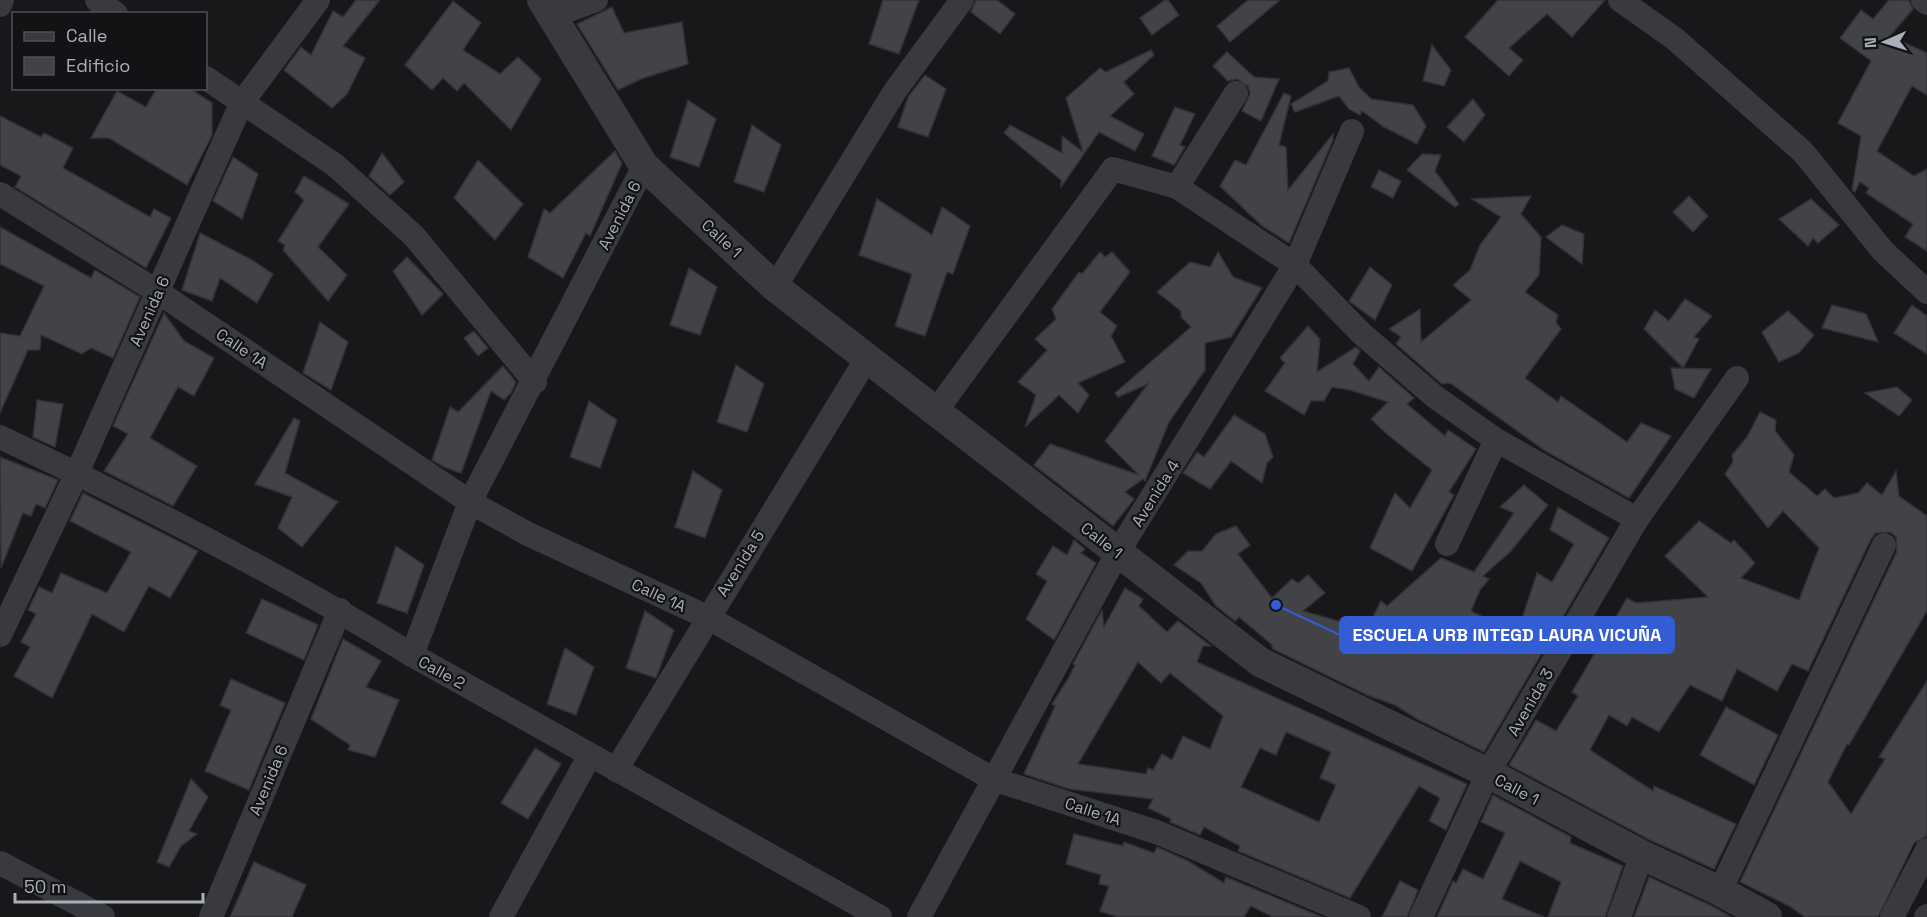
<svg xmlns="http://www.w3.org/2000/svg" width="1927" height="917" font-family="'Space Grotesk',sans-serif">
	<rect width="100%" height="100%" fill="#18181a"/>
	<!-- building -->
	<g fill="#424347" stroke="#323236" stroke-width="1.5" fill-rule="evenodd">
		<polygon points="356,0 380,0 343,46 365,58 347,94 332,108 284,70 301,47 311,55 333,11 343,17"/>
		<polygon points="883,0 919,0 899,54 869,44"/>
		<polygon points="976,0 997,0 1015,14 1000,34 971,12"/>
		<polygon points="1165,0 1168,0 1179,15 1152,35 1140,18"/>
		<polygon points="1248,0 1280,0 1230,42 1217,26"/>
		<polygon points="1498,0 1605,0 1572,37 1547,14 1509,48 1523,60 1509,76 1465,37"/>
		<polygon points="1889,0 1909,0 1913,9 1890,36 1927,53 1927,95 1912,86 1877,151 1914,176 1927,169 1927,251 1905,237 1913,224 1866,193 1869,188 1860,182 1855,192 1852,190 1861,136 1838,123 1871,61 1840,38 1861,10 1873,19"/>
		<polygon points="453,1 481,23 463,50 500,74 518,57 541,79 511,130 464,83 457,91 443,78 432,90 405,65"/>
		<polygon points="612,7 624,33 682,22 688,64 641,79 618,90 577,24"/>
		<polygon points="1432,45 1451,70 1444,86 1423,81"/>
		<polygon points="1151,50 1154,55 1124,82 1134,94 1110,116 1144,134 1135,151 1099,132 1061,187 1061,180 1004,133 1010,125 1062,153 1062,136 1083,152 1066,98 1100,68 1106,72"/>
		<polygon points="1227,52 1254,77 1279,79 1261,121 1242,111 1250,94 1248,86 1237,79 1228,81 1213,66"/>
		<polygon points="1349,68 1359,87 1371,99 1413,105 1426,126 1417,144 1384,127 1362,111 1360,115 1349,109 1339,96 1295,112 1291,104 1328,81 1329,72"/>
		<polygon points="925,75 946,89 928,137 898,127 908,97"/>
		<polygon points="157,88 189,88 212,103 212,135 187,185 109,138 91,138 117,91 146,107"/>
		<polygon points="1284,93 1291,96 1279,145 1286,147 1288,190 1333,134 1333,140 1289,243 1262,226 1220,186 1235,160 1246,165"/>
		<polygon points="1473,99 1485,115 1464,142 1447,127"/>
		<polygon points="688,100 716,119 699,167 670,157"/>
		<polygon points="1175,107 1195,114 1180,145 1185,147 1174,165 1152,156"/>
		<polygon points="0,116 41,137 44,133 73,148 63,168 150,217 154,209 171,218 146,268 15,187 21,176 0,165"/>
		<polygon points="752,125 781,145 764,192 734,182"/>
		<polygon points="615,151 622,163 590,236 586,233 563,278 528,257 544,209 550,213"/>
		<polygon points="382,153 404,182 390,195 369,176"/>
		<polygon points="1422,154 1441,155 1435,171 1459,204 1455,207 1407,170"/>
		<polygon points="233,157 258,174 242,219 213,201"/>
		<polygon points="478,160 523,204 495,240 454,198"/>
		<polygon points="1379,170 1401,181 1393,198 1371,187"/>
		<polygon points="304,176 349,204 318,247 347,275 328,301 283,250 285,245 278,241 304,200 295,192"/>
		<polygon points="1531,196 1521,214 1541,237 1539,275 1525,292 1558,315 1556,322 1561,329 1525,378 1558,402 1561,396 1627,442 1641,423 1671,436 1629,498 1544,450 1450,383 1442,384 1396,344 1401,337 1389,329 1420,309 1421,342 1471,300 1453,285 1470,270 1480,245 1501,217 1472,199"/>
		<polygon points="1689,196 1708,216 1693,232 1673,212"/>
		<polygon points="877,199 932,235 942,207 970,226 953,274 947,272 925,336 895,326 912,274 859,255"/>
		<polygon points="1811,199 1839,225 1818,243 1813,238 1808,246 1779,219"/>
		<polygon points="1562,225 1584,234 1582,264 1546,237"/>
		<polygon points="0,227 91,278 95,270 140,297 113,358 91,348 82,354 41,335 40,350 28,350 0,413 0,333 20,336 44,286 0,264"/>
		<polygon points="200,233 252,260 273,274 257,303 220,278 212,301 182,290"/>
		<polygon points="1100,252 1105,257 1112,252 1130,272 1100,312 1117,326 1111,336 1125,362 1078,383 1089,395 1078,413 1059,395 1025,427 1036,395 1018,382 1047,350 1035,339 1056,319 1052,309 1079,272 1082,274"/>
		<polygon points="1218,252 1233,277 1262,288 1231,337 1205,343 1205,370 1169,422 1145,481 1143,479 1125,492 1134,499 1113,526 1034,465 1050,444 1139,475 1105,441 1148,384 1118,397 1115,393 1191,327 1181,317 1181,311 1157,292 1190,262 1210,267"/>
		<polygon points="407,257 443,294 422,315 393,271"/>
		<polygon points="1370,267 1392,285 1375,320 1349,301"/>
		<polygon points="689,268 717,287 700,335 670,325"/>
		<polygon points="1685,299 1712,316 1694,337 1699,339 1683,368 1644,329 1655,310 1669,321"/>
		<polygon points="1832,305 1866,314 1878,342 1822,328"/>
		<polygon points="1912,305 1927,316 1927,354 1894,333"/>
		<polygon points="1788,311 1814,335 1799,353 1779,362 1762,332"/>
		<polygon points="164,313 184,341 214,358 194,396 178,387 150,438 197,466 173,506 104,471 128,434 113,426"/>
		<polygon points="320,322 348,342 331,390 303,373"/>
		<polygon points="1308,326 1320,339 1317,372 1356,347 1360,351 1353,364 1369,381 1379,367 1414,398 1407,404 1445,436 1448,430 1476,449 1449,492 1454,495 1412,571 1370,548 1395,493 1410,508 1432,470 1388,435 1371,419 1388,402 1350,390 1332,387 1324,401 1311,401 1304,415 1265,391 1285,363 1280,358"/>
		<polygon points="474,331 488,348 478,356 464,338"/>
		<polygon points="736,365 764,384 747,432 717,422"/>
		<polygon points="503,366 516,382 511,393 504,400 491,391 461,473 444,467 432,460 450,407 458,412"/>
		<polygon points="1671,368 1711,369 1694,398 1675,389"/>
		<polygon points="1897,387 1912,400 1899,416 1865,393"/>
		<polygon points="37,400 63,404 55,447 33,437"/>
		<polygon points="589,401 617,420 600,468 570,457"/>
		<polygon points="1760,412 1776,420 1775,431 1794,455 1789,472 1817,496 1825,489 1834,498 1858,493 1867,483 1882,495 1896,471 1899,496 1927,516 1927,611 1849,745 1847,744 1828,782 1851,814 1885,759 1879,757 1927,681 1927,836 1914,843 1878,917 1805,917 1789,906 1740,882 1897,551 1896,537 1890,532 1876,533 1871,539 1808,671 1792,664 1777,691 1737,669 1722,701 1690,685 1659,732 1632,717 1627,726 1609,715 1590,750 1653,791 1654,786 1736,824 1714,869 1650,840 1509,765 1536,720 1556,731 1578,696 1572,692 1627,598 1636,603 1708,597 1665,556 1699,521 1731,543 1734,540 1755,563 1741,578 1799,600 1819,548 1783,511 1768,528 1725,474 1733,462 1732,455 1747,437"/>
		<polygon points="1234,415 1265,434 1273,457 1267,463 1262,483 1231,461 1210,489 1183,473 1197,452 1204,457"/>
		<polygon points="294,418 300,421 285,473 338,502 302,547 278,528 292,497 255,484"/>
		<polygon points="0,457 58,480 45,508 36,504 31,516 23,513 1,568"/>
		<polygon points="693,471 722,490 705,538 675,527"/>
		<polygon points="1524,485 1548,505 1511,551 1483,576 1489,579 1480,590 1471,611 1517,634 1537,573 1552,582 1574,544 1550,530 1558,507 1609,538 1484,752 1417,719 1395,705 1367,695 1273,649 1271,644 1239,617 1235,621 1216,606 1201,583 1174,565 1188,551 1202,551 1216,534 1236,526 1250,545 1238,554 1272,598 1292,579 1298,583 1308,575 1325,593 1303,611 1367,629 1381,601 1387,606 1441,558 1474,572 1514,513 1500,507"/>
		<polygon points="83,493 198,551 170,598 149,586 124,632 92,614 52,698 14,676 30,647 21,642 36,614 28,610 39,587 52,593 61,573 107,593 131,552 70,521"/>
		<polygon points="1074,540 1085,549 1081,553 1096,563 1054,640 1026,619 1047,581 1036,574 1053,546 1067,555"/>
		<polygon points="396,546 424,565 407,613 377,603"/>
		<path d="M1125,588L1143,599L1139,606L1167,632L1178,621L1211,646H1203L1197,662L1467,784L1446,830L1429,821L1440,798L1419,786L1350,898L1238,851L1240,846L1204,827L1200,835L1170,822L1171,819L1148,808L1153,799L1069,789L1024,774L1055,706L1052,704L1068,679L1075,665L1073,664L1102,610L1104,627ZM1138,662L1161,683L1170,673L1223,716L1210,749L1183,736L1172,760L1162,754L1153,770L1148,768L1146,774L1078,764ZM1286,732L1331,752L1320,778L1336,785L1319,822L1241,787L1260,748L1276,755Z"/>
		<polygon points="262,599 318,625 304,660 246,633"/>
		<polygon points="645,611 674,630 656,678 626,668"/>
		<polygon points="343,639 381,661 366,687 399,700 375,757 348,750 350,745 311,719"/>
		<polygon points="565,648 594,667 576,715 547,704"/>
		<polygon points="231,679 285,703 249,790 205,771 231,710 220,705"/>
		<polygon points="1726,707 1778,735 1754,785 1700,755"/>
		<polygon points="535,748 561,764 528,819 501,803"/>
		<polygon points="191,779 208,797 189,831 197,834 181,846 169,867 157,862"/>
		<polygon points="1493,795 1571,837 1570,843 1623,866 1605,917 1548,917 1561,882 1520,861 1502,899 1544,917 1437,917 1453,881 1456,883 1463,869 1483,879 1505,833 1481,822"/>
		<polygon points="1074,834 1123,846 1124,842 1154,853 1157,847 1188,861 1224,883 1226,877 1322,917 1273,917 1251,906 1244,917 1118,917 1100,911 1109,886 1099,884 1101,875 1066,864"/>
		<polygon points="254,862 306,885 292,917 230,917"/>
		<polygon points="1649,877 1712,906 1731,917 1634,917"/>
		<polygon points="1400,881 1418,890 1407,917 1382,917"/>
	</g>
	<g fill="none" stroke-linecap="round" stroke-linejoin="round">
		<!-- minor -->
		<g stroke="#383a40" stroke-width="24">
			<polyline points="97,0 116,14"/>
			<polyline points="1620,0 1675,39 1803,152 1883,251 1927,292"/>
			<polyline points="1923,0 1927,3"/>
			<polyline points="0,5 2,0"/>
			<polyline points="553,16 596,0"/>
			<polyline points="206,78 335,165 414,236 535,382"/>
			<polyline points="1177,187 1236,93"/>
			<polyline points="0,194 158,292 470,502 528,534 707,617 993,779 1159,833 1359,917"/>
			<polyline points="775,287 895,91 962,0"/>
			<polyline points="936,411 1113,169 1177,187 1295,265 1361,333 1434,396 1496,440 1637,519"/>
			<path d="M0,437C140,503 280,574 412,655L880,917"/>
			<polyline points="1447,544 1496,440"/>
			<polyline points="0,635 77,473 241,104 318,0"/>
			<polyline points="412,655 470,502 644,166"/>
			<polyline points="616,770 867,358"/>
			<polyline points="0,863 103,917"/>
			<polyline points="1720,891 1884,545"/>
			<polyline points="211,917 340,610"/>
			<polyline points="501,917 590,755"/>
			<polyline points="919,917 1118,552 1295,265 1352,131"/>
			<polyline points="1421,917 1488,773 1637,519 1737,378"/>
			<polyline points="1619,917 1642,855"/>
			<polyline points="1892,917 1927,850"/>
			<polyline points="1926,917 1927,916"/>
		</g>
		<!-- tertiary -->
		<polyline stroke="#383a40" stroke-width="30" points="542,0 644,166 775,287 1260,662 1488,773 1642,855 1720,891 1767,917"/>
	</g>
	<g text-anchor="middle" stroke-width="4.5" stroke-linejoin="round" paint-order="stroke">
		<!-- street labels -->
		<g font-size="16" fill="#a9afbb" stroke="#131315">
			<text transform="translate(619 215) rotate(-63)" y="6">Avenida 6</text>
			<text transform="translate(722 238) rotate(43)" y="6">Calle 1</text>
			<text transform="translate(149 311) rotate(-66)" y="6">Avenida 6</text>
			<text transform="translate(242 348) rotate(34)" y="6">Calle 1A</text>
			<text transform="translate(1155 493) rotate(-58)" y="6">Avenida 4</text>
			<text transform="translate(1102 540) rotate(38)" y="6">Calle 1</text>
			<text transform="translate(740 563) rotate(-58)" y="6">Avenida 5</text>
			<text transform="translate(659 595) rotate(25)" y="6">Calle 1A</text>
			<text transform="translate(442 672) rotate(29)" y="6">Calle 2</text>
			<text transform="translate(1530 702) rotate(-60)" y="6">Avenida 3</text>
			<text transform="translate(268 780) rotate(-67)" y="6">Avenida 6</text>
			<text transform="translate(1517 789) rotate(28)" y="6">Calle 1</text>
			<text transform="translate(1093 811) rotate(18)" y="6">Calle 1A</text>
		</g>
	</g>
	<!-- callouts -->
	<path fill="none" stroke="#325dd4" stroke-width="2" d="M1276 605L1340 635"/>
	<circle fill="#325dd4" stroke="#131315" stroke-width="2" cx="1276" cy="605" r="6"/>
	<rect fill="#325dd4" stroke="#325dd4" stroke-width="2" x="1340" y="617" width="334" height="36" rx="6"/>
	<g font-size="18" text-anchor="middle" font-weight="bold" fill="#fff">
		<text x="1507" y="641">ESCUELA URB INTEGD LAURA VICUÑA</text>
	</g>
	<!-- legend -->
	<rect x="12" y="12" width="195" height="78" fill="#131315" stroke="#4f5157" stroke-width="1.5"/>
	<rect x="24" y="32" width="30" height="9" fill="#383a40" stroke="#4f5157" stroke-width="1.5"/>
	<text x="66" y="42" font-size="18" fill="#a9afbb">Calle</text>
	<rect x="24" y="57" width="30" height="18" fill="#424347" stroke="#4f5157" stroke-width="1.5"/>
	<text x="66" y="72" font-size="18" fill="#a9afbb">Edificio</text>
	<!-- north arrow -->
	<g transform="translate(1885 42) rotate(267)" stroke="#131315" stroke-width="4.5" paint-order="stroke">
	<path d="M0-4.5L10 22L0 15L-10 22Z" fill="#a9afbb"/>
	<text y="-9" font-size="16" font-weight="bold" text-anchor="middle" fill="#a9afbb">N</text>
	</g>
	<!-- scale -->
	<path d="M15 893v9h188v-9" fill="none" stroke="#a9afbb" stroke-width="3"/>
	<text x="24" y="893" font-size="18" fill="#a9afbb" stroke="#131315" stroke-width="4.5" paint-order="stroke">50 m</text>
</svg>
